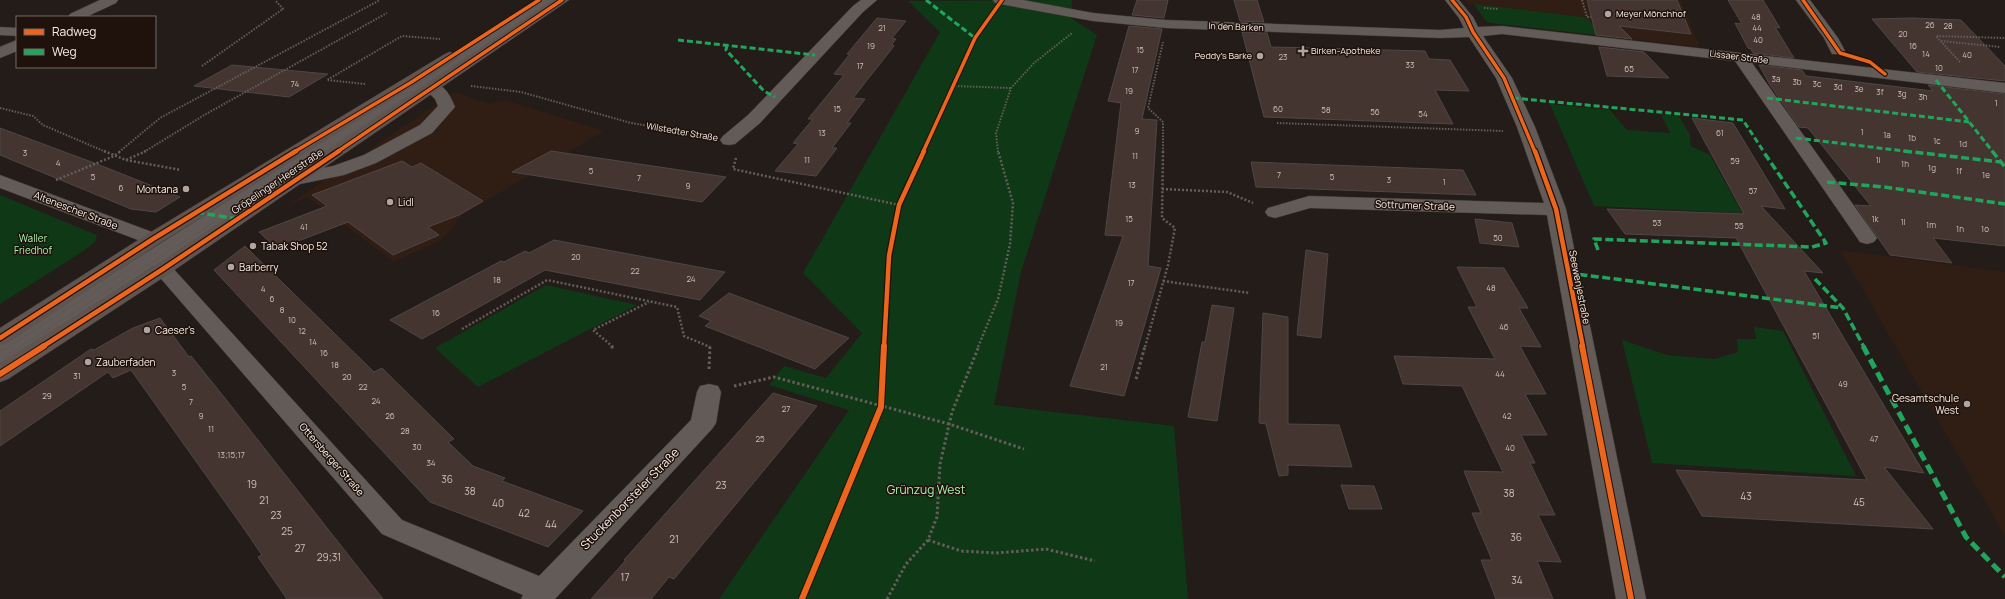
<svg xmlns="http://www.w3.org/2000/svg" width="2005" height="599" font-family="Manrope,sans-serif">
	<rect width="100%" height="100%" fill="#241c19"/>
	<!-- built -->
	<g fill="#301e15">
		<polygon points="1465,0 1681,0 1700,47 1491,23 1486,21 1474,4 1468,4"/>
		<polygon points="454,92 489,104 505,100 604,131 461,216 443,239 394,262 307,197 284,208"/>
		<polygon points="1840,250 2005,272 2005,536"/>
	</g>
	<!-- green -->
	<g fill="#0f3816">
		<polygon points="1072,0 1071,18 1097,35 1021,272 994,405 1174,426 1188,599 719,599 849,410 769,385 784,366 826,378 862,333 803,273 940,32 908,1"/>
		<polygon points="1474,4 1581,17 1589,19 1591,24 1601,25 1606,36 1491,23 1486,21"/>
		<polygon points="1550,104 1610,110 1627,130 1670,133 1661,114 1679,116 1690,135 1691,146 1710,155 1742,213 1594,206"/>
		<polygon points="0,195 97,235 95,242 82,252 0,304"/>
		<polygon points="546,285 637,305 478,387 435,348"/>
		<polygon points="1754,327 1783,331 1856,476 1652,463 1622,340 1667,355 1714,359 1738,352 1737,339 1756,339"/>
	</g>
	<!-- building -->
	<g fill="#443531" stroke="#4e4745">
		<polygon points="1137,0 1168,0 1164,18 1132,15"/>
		<polygon points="1234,0 1257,0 1264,22 1240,21"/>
		<polygon points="1587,0 1677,0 1691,34 1619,26 1632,39 1596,35"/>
		<polygon points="1728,0 1763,0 1780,28 1775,27 1794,58 1753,53 1751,49 1748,48 1735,23 1742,24"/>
		<polygon points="877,18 906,21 892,38 896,39 892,44 894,46 853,98 865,99 847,123 851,123 832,148 837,148 816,176 775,171 798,144 793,143 813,119 808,119 844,75 834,74 850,54 847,54"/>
		<polygon points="1912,18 1961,20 2005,66 2005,81 1917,72 1872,19"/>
		<polygon points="1129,26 1162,29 1142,119 1157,120 1148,266 1161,268 1124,396 1070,386 1123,236 1105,235 1121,103 1108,101"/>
		<polygon points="1242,32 1267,33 1271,47 1425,51 1429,59 1450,60 1469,91 1435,90 1453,124 1264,117"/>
		<polygon points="1599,47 1644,52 1669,78 1607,76"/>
		<polygon points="232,65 328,74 289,97 194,86"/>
		<polygon points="1759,65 1802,70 1806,76 1933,91 1928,85 2005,94 2005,246 1933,238 1952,263 1890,255 1855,205 1871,206 1808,128 1799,127 1770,85"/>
		<polygon points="1692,118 1733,123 1785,209 1761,206 1823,273 1804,271 1924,473 1884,467 1933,529 1702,516 1676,470 1867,480 1736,238 1625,234 1607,209 1744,214"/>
		<polygon points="0,128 97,164 180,197 156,212 131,209 0,155"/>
		<polygon points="551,151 673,169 726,177 702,202 512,172"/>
		<polygon points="402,161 412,167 421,163 483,201 459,215 428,227 439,235 393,255 348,222 277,249 259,232 327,206 312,195"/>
		<polygon points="1251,162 1463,170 1476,195 1256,187"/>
		<polygon points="1475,219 1512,223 1519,247 1480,243"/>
		<polygon points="554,240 725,272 700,300 545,270 422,339 390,320 501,261 504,262 525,251 529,253"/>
		<polygon points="245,246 374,372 382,368 454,439 448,442 473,466 505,478 502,481 583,511 548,547 430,502 214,270"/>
		<polygon points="1306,250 1328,254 1321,338 1297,335"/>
		<polygon points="1457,267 1504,268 1528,308 1519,308 1541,347 1520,346 1546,394 1525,394 1547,435 1521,435 1535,463 1530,463 1555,515 1538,515 1561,562 1537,561 1553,599 1496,599 1481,560 1492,560 1472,513 1481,513 1464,471 1503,472 1462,386 1403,384 1394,356 1495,359 1468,307 1477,307"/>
		<polygon points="729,293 849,338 815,369 705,326 711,321 699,316"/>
		<polygon points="1212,305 1234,308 1217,421 1188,417 1202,342 1205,342"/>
		<polygon points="1263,313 1288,317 1288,424 1339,425 1352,467 1288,465 1288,475 1279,476 1266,424 1259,423"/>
		<polygon points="160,318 189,357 191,356 224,397 383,599 287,599 258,557 262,555 240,523 131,370 113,378 108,372 0,446 0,411 91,349 94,350 133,328"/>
		<polygon points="773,393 817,406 674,579 669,577 651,599 591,599 626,560 624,560"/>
		<polygon points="1341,485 1374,486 1382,509 1349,509"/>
	</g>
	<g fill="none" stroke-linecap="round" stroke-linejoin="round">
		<!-- minor casing -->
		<g stroke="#403936" stroke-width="1">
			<g id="minor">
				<polygon points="100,0 118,0 116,3 86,17 68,17 70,14"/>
				<path d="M540,0H556L434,83C445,85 451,97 455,107L432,133L376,163L344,175L295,185L288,183L286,180L158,264L163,263L170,265L402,520L539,576L691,420L697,392L700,386L709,384L718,386L721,392L716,423L712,429L555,599H521L523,595L382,534L156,273L152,269L154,266L8,361L0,363V345L324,140ZM425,89L435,99L438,106L420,125L364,155L333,166L298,173Z"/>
				<polygon points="861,0 877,0 863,12 760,123 735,144 729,145 723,144 720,140 723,136 748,115 853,6"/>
				<polygon points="993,0 1023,0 1093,13 1166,20 1440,30 1464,28 1459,18 1445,0 1459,0 1473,17 1478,27 1502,26 2005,83 2005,93 1752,63 1877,238 1874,242 1867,244 1860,242 1735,61 1502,34 1483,36 1512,78 1535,127 1566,209 1646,599 1616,599 1547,215 1310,208 1275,218 1268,216 1265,212 1268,208 1309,196 1544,203 1517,127 1496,78 1469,37 1440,38 1166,28 1093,21 1000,4 995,3"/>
				<polygon points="1796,0 1810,0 1838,38 1845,51 1842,54 1832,54 1824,38"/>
				<polygon points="0,27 17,28 17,36 0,35"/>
				<polygon points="17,40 17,51 0,58 0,47"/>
				<polygon points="0,175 160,235 163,239 160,243 153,245 146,243 0,188"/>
			</g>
		</g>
		<!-- major casing -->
		<g stroke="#403936" stroke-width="1">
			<g id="major">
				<polygon points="553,0 569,0 170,273 8,379 0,382 0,363 156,265"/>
				<polygon points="450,52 455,54 458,57 455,60 160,243 8,343 0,345 0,328 146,235 445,54"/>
			</g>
		</g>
		<!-- path-far2 -->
		<g stroke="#645d5a" stroke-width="2" stroke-dasharray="1.5 1.5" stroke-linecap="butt">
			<polyline points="1582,0 1587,17 1591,17"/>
			<polyline points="1484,8 1499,9"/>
			<polyline points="1941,41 2000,47"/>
			<polyline points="1960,62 1936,36 2005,38"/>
			<polyline points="202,66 283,9 275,0"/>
			<polyline points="365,84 327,80 402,36 440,39"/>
			<polyline points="471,86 521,92 631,123 708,136"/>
			<polyline points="952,86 1011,88"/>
			<polyline points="0,108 33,116 43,125 106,152"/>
			<polyline points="1277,123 1503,131"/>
			<polyline points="119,152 160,118 380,0"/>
			<polyline points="144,152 206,114 387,13"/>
			<polyline points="998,152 996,133 1011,88 1034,63 1072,33"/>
			<polyline points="1163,152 1163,122 1148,108 1163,42"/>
		</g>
		<!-- path-far1 -->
		<g stroke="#645d5a" stroke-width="2.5" stroke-dasharray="2 2" stroke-linecap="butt">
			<polyline points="104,151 126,160 146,151"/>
			<polyline points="736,158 733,169 899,205"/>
			<polyline points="126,160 181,170"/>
			<polyline points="56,180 114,156 121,151"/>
			<polyline points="1162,189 1227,192 1253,203"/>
			<polyline points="1163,281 1250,293"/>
			<polyline points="462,329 547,280 677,307 684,336 710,347"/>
			<polyline points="613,347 593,330 649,302"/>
			<polyline points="978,347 998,299 1010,244 1013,203 998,151"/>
			<polyline points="1145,347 1168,265 1175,228 1162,218 1163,151"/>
		</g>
		<!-- path -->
		<g stroke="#645d5a" stroke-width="3" stroke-dasharray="2.5 2.5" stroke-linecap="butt">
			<polyline points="612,346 612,351"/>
			<polyline points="709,369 710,346"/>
			<polyline points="1136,379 1145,346"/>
			<polyline points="734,386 774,377 949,424 1024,449"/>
			<polyline points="928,540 961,551 996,553 1046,549 1095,561"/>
			<polyline points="887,599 906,564 928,540 937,517 940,464 952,412 979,346"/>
		</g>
		<!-- minor -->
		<use href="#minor" fill="#625b58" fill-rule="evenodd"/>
		<!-- major -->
		<use href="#major" fill="#5f5450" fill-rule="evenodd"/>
		<!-- tram -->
		<g stroke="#5f5854" stroke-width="1">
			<polyline points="0,352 136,265"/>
			<polyline points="0,360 319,155 553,0"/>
		</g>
		<!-- quiet-far2 -->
		<g stroke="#20a55d" stroke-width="3" stroke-dasharray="6 3" stroke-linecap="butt">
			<polyline points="926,0 975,38"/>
			<polyline points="678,40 815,55"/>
			<polyline points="727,45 726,50 764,91 775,97"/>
			<polyline points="1936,80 1993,152"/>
			<polyline points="1513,98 1743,120 1764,152"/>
			<polyline points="1767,98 1969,122"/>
			<polyline points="1796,138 1912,152"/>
		</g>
		<!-- quiet-far1 -->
		<g stroke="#20a55d" stroke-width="3.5" stroke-dasharray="8 3.5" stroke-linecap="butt">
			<polyline points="1904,151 2001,162"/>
			<polyline points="1992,151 2005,167"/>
			<polyline points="1827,182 1884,187 2005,204"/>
			<polyline points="196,212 237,219"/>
			<polyline points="1598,250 1594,239 1812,247 1826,243 1763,151"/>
			<polyline points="1568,273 1843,308"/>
			<polyline points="1815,279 1843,308 1864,347"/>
		</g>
		<!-- quiet -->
		<polyline stroke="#20a55d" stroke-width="5" stroke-dasharray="10 5" stroke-linecap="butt" points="1863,346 1966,537 2005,577"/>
		<!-- cycleway-far2 casing -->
		<g stroke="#1f110b" stroke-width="5.5">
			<g id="cycleway-far2">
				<polyline points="1452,0 1466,17 1473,32 1504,78 1535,152"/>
				<polyline points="1803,0 1840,53 1870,62 1885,74"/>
				<polyline points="294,152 410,83 539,0"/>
				<polyline points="337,152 562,0"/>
				<polyline points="923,152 975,38 1002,0"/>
			</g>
		</g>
		<!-- cycleway-far1 casing -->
		<g stroke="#1f110b" stroke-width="7">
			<g id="cycleway-far1">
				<polyline points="1535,151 1556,209 1583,347"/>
				<polyline points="0,338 153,239 296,151"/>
				<polyline points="42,347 163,269 339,151"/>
				<polyline points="884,347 889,256 899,205 924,151"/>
			</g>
		</g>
		<!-- cycleway casing -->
		<g stroke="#1f110b" stroke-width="8">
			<g id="cycleway">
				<polyline points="1582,346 1631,599"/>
				<polyline points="0,374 44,346"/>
				<polyline points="802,599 881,407 884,346"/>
			</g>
		</g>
		<!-- cycleway-far2 -->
		<use href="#cycleway-far2" stroke="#eb651d" stroke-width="3.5"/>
		<!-- cycleway-far1 -->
		<use href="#cycleway-far1" stroke="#eb651d" stroke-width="4.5"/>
		<!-- cycleway -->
		<use href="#cycleway" stroke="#eb651d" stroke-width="6"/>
	</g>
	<!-- markers -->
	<g fill="#afa5a1" stroke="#1f110b" stroke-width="1.5">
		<circle cx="1608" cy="14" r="4"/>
		<path d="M1301 45h4v4h4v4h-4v4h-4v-4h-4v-4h4z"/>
		<circle cx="1260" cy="56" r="4"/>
		<circle cx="186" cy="189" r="4"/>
		<circle cx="390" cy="202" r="4"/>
		<circle cx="253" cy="246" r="4"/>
		<circle cx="231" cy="267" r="4"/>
		<circle cx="147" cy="330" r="4"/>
		<circle cx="88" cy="362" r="4"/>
		<circle cx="1967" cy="404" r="4"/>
	</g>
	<g text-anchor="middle" stroke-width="3" stroke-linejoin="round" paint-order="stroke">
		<!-- number labels -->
		<g font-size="8" fill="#ccc0bc">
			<text x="1756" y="20">48</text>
			<text x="1930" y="28">26</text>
			<text x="1948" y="29">28</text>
			<text x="882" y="31">21</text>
			<text x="1757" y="31">44</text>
			<text x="1903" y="37">20</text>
			<text x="1758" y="43">40</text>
			<text x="871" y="49">19</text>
			<text x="1913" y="49">16</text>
			<text x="1140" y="53">15</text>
			<text x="1926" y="57">14</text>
			<text x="1967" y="58">40</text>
			<text x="1283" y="60">23</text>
			<text x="1410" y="68">33</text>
			<text x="860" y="69">17</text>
			<text x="1939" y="71">10</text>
			<text x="1629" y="72">65</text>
			<text x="1135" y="73">17</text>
			<text x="1776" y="82">3a</text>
			<text x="1797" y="85">3b</text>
			<text x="295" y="87">74</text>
			<text x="1817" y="87">3c</text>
			<text x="1838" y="90">3d</text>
			<text x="1859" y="92">3e</text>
			<text x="1129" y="94">19</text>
			<text x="1880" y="95">3f</text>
			<text x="1902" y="97">3g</text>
			<text x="1923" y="100">3h</text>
			<text x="1996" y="106">1</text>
			<text x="837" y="112">15</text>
			<text x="1278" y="112">60</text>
			<text x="1326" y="113">58</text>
			<text x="1375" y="115">56</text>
			<text x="1423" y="117">54</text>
			<text x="1137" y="134">9</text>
			<text x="1862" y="135">1</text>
			<text x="822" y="136">13</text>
			<text x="1720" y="136">61</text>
			<text x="1887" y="138">1a</text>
			<text x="1912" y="141">1b</text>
			<text x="1937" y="144">1c</text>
			<text x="1963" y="147">1d</text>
			<text x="25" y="156">3</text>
			<text x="1135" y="159">11</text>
			<text x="807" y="163">11</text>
			<text x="1878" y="163">1i</text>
			<text x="1735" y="164">59</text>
			<text x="58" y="166">4</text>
			<text x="1905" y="167">1h</text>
			<text x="1932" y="171">1g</text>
			<text x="591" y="174">5</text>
			<text x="1959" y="174">1f</text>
			<text x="1279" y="178">7</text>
			<text x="1986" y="178">1e</text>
			<text x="93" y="180">5</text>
			<text x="1332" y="180">5</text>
			<text x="639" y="181">7</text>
			<text x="1389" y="183">3</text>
			<text x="1444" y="185">1</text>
			<text x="1132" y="188">13</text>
			<text x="688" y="189">9</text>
			<text x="121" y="191">6</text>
			<text x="1753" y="194">57</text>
			<text x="1129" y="222">15</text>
			<text x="1875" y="222">1k</text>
			<text x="1903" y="225">1l</text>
			<text x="1657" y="226">53</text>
			<text x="1931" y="228">1m</text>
			<text x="1739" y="229">55</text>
			<text x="304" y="230">41</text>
			<text x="1960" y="232">1n</text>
			<text x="1985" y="232">1o</text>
			<text x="1498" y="241">50</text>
			<text x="576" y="260">20</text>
			<text x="635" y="274">22</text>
			<text x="691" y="282">24</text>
			<text x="497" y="283">18</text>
			<text x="1131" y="286">17</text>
			<text x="1491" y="291">48</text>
			<text x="263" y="292">4</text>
			<text x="272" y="302">6</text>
			<text x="282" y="313">8</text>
			<text x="436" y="316">16</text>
			<text x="292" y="323">10</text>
			<text x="1119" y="326">19</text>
			<text x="1504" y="330">46</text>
			<text x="302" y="334">12</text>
			<text x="1816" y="339">51</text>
			<text x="313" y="345">14</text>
			<text x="324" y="356">16</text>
			<text x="335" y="368">18</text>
			<text x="1104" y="370">21</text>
			<text x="174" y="376">3</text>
			<text x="1500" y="377">44</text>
			<text x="77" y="379">31</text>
			<text x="347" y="380">20</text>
			<text x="1843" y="387">49</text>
			<text x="184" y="390">5</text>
			<text x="363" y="390">22</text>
			<text x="47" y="399">29</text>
			<text x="376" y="404">24</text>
			<text x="191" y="405">7</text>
			<text x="786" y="412">27</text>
			<text x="201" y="419">9</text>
			<text x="390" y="419">26</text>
			<text x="1507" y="419">42</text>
			<text x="211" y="432">11</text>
			<text x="405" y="434">28</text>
			<text x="760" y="442">25</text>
			<text x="1874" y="442">47</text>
			<text x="417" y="450">30</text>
			<text x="1510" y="451">40</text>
			<text x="231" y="458">13;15;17</text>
			<text x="431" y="466">34</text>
		</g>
		<!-- far-poi labels -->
		<g font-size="9" fill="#faefea" stroke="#1f110b" text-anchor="start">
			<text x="1616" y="17">Meyer Mönchhof</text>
			<text x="1311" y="54">Birken-Apotheke</text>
			<text x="1252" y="59" text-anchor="end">Peddy's Barke</text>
		</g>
		<!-- far-street labels -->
		<g font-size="9" fill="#faefea" stroke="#1f110b">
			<text transform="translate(1236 27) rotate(2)" y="3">In den Barken</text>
			<text transform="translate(1739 57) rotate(7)" y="3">Lissaer Straße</text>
			<text transform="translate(682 132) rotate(10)" y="3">Wilstedter Straße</text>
		</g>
		<!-- street labels -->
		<g font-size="10" fill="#faefea" stroke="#1f110b">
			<text transform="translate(277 181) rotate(-34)" y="4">Gröpelinger Heerstraße</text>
			<text transform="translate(1415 205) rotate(2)" y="4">Sottrumer Straße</text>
			<text transform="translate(76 210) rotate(21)" y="4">Altenescher Straße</text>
			<text transform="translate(1580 287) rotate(79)" y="4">Seewenjestraße</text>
			<text transform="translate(332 459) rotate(49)" y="4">Ottersberger Straße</text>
		</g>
		<!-- poi labels -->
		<g font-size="10" fill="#faefea" stroke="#1f110b" text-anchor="start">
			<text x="178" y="193" text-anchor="end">Montana</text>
			<text x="398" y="206">Lidl</text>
			<text x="261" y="250">Tabak Shop 52</text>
			<text x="239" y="271">Barberry</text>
			<text x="155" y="334">Caeser's</text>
			<text x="96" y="366">Zauberfaden</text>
			<text x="1959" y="402" text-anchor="end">Gesamtschule<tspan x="1959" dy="12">West</tspan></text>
		</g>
		<!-- park labels -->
		<g font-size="10" fill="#a7f2ad" stroke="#1f110b">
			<text x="33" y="242">Waller<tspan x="33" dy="12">Friedhof</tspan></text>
		</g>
		<!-- near-number labels -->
		<g font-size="10" fill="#ccc0bc">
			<text x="447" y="483">36</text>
			<text x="252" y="488">19</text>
			<text x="721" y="489">23</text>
			<text x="470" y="495">38</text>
			<text x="1509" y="497">38</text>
			<text x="1746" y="500">43</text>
			<text x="264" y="504">21</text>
			<text x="1859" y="506">45</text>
			<text x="498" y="507">40</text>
			<text x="524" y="517">42</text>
			<text x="276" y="519">23</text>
			<text x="551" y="528">44</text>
			<text x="287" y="535">25</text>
			<text x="1516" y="541">36</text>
			<text x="674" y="543">21</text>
			<text x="300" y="552">27</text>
			<text x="329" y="561">29;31</text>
			<text x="625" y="581">17</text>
			<text x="1517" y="584">34</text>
		</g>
		<!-- near-park labels -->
		<g font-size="12" fill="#a7f2ad" stroke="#1f110b">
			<text x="926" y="494">Grünzug West</text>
		</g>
		<!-- near-street labels -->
		<g font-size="12" fill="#faefea" stroke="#1f110b">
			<text transform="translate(630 499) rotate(-46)" y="4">Stuckenborsteler Straße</text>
		</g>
	</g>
	<!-- legend -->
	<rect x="16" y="16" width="140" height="52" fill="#1f110b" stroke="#776a64"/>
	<rect x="24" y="29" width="20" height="6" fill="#eb651d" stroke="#776a64"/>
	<text x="52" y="36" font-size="12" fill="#faefea">Radweg</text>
	<rect x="24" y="49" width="20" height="6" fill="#20a55d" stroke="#776a64"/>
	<text x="52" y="56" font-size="12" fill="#faefea">Weg</text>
</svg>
